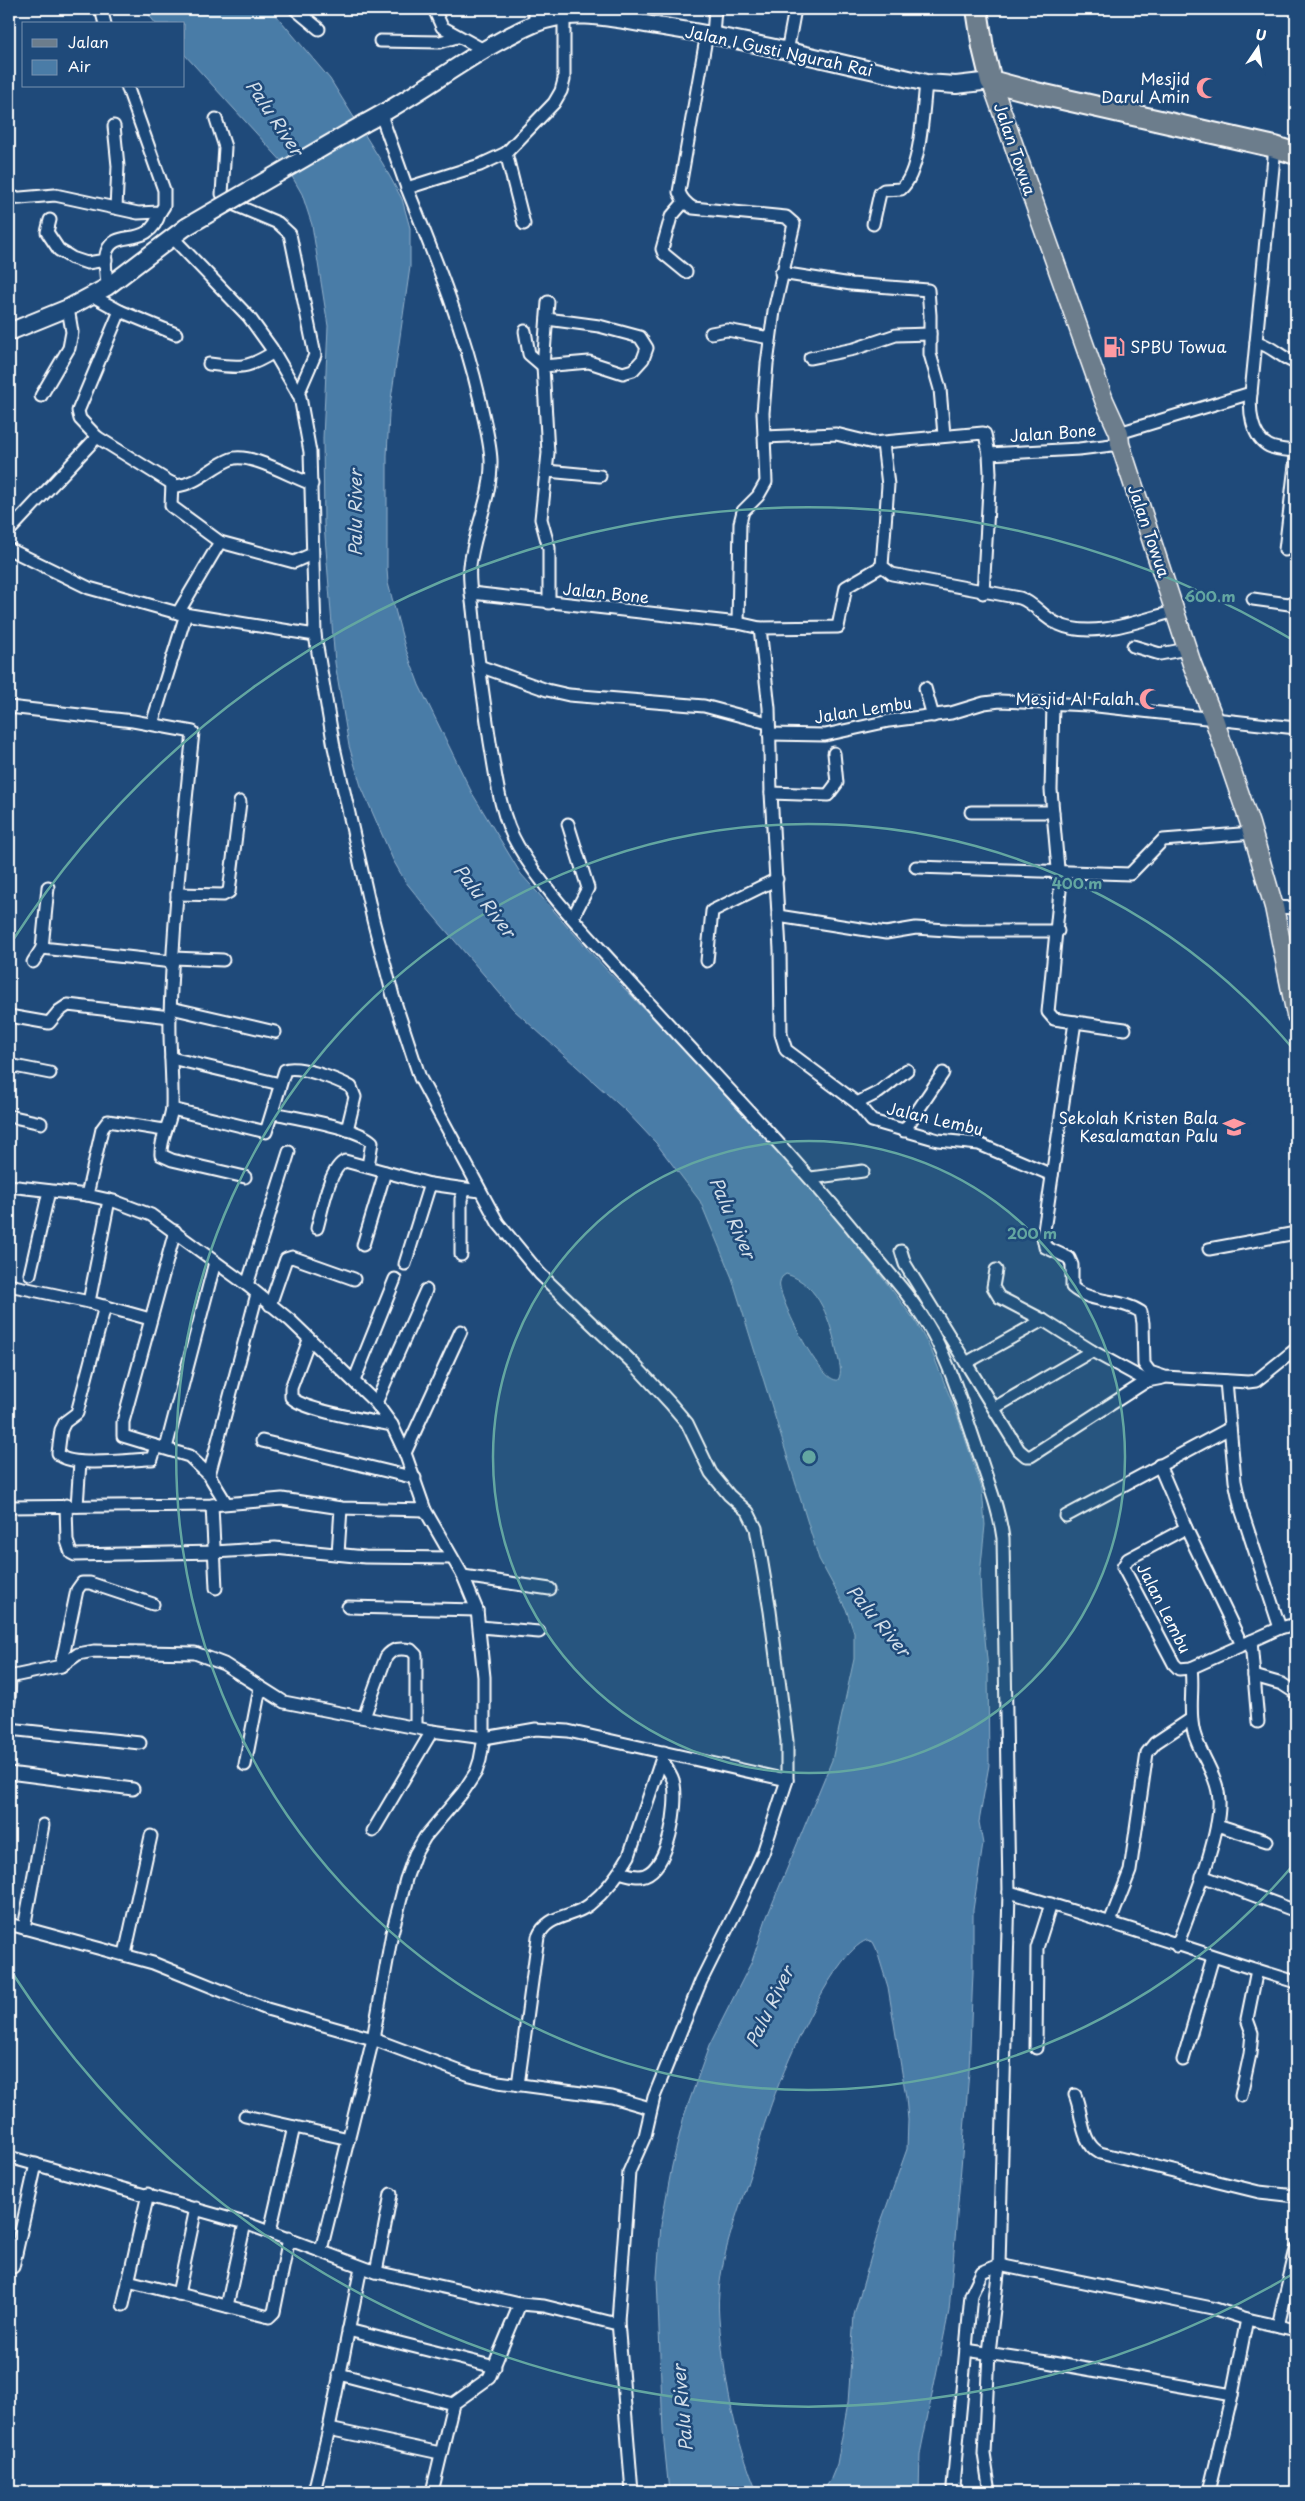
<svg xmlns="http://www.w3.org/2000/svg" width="1305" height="2501" font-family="'Playpen Sans',sans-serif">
	<rect width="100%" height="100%" fill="#1f4a7a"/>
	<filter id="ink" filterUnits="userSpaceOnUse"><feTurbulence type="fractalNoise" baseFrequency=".02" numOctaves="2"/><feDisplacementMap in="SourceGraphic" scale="10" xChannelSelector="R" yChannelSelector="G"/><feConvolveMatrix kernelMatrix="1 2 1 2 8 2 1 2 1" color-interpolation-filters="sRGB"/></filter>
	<g filter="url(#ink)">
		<!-- water -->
		<path fill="#4a7ca7" stroke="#92b0ca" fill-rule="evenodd" d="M144,9H271L330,79L383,164L402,199L410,228V267L389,413L387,456V569L388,583L405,647L419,685L472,793L521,874L604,967L795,1167L886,1282L916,1322L932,1352L958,1417L982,1489L985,1525L980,1575L981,1598L988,1669L989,1765L979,1822L983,1844L973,1910V1972L969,2072L949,2311L920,2454L919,2492H822L830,2481L837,2464L848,2403L854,2315L882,2219L907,2149L908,2120L906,2097L888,1987L876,1948L873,1942L867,1940C832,1953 781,2074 769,2111C762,2129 758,2148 753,2166C740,2207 722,2249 719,2293C717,2314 721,2336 723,2357C730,2408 738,2445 757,2492H669L663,2432L657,2277L661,2225L672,2166L684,2116L709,2046L752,1961L766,1919L832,1760L854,1659V1633L846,1609L819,1559L732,1278L700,1201L656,1143L626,1111L514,1010L425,906L405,881L393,860L361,786L349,746L335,663L324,524L323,438L328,326L312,225L302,194L286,166L184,54V24H156ZM786,1274C820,1284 831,1323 837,1353C839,1362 843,1372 838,1380C820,1383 783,1305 780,1288C779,1284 780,1280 782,1277Z"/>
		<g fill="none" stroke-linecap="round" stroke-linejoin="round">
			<!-- street casing -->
			<g stroke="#fff" stroke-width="15">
				<g id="street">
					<polyline points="101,9 105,24"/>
					<polyline points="295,9 319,29"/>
					<polyline points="434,9 442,27 484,50"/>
					<polyline points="535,9 535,23"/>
					<path d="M564,17V80L561,91L554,103L506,153L480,165L407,188C435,258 463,326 480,400C484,420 490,440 491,460C492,497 474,530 470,566C468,584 473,602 474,620C478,661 484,702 490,742C496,777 500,816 518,846C545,892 585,932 621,972C703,1064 791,1151 868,1248C891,1275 916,1303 933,1334C954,1373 965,1415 980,1457C989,1485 999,1509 1003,1538L1009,1892L999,2265L989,2353L984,2454L990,2492"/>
					<polyline points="713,35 715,9"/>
					<polyline points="380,41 440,42 457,37"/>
					<polyline points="787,52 795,9"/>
					<polyline points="381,115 407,188"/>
					<polyline points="216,119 225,147 222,194 228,202 278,223 290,234 315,355 298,394"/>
					<polyline points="114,126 118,166 116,208"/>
					<polyline points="506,153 524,224"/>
					<polyline points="9,199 55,195 138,213 160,212 164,206 164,190 127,86"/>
					<polyline points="684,202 671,217 662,249 664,254 686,272"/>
					<polyline points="50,220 47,232 59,250 72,258 87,263 106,260"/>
					<path d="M873,224L880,193L884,190L901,189C921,172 923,109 926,83"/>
					<polyline points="781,273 851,284 928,290 930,315 930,354 940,389 944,435"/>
					<path d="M107,287C107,276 103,261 107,251C116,227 149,251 160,212"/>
					<polyline points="91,295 120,311 78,411 80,419 97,437"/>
					<polyline points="120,311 176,334"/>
					<polyline points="547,319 599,326 640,337 647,348 643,359 633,370 623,373 589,362 543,366 548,453 541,519 549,548 549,603"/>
					<polyline points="525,331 529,354 543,366 548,302"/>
					<polyline points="711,333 727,330 770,338"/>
					<path d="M1256,342C1271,345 1281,358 1296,363"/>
					<polyline points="810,358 854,349 896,335 930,334"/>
					<path d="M209,364C240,368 247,369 274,352"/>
					<path d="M1251,393C1249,410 1251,437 1269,446C1277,450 1288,450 1296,451"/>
					<polyline points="41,396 69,348 72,332 68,308"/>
					<polyline points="1119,433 1251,393 1275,147"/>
					<polyline points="765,437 836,434 873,443 983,433 985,434 989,454 1079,449 1120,444"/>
					<path d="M883,443L888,485L882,566L892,574L1020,598C1035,603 1043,618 1058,624C1093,640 1140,620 1176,611"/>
					<polyline points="547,471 600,476"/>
					<polyline points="172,483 171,506 220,542 178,613"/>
					<path d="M9,531L97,437L176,486C198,484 212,466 231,459C250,452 293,478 312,484"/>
					<polyline points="220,542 294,562 312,554"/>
					<polyline points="9,549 89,588 178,613 315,635"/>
					<polyline points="1285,550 1296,457"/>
					<path d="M472,593L738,623L740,523L743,511L758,496L766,482L763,413L767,364L774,311L794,224L786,217L693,208C686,204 682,200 679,192L707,33"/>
					<polyline points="983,593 990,473 989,454"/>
					<polyline points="1253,599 1296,605"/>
					<polyline points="738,623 760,628 769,708 771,793 780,950 781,1034 786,1050 857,1103 872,1121 938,1140 979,1144 1052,1175"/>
					<polyline points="760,628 838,627 846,587 882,566"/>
					<polyline points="1133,646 1160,654 1187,649"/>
					<polyline points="479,666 547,690 569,695 704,706 768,723"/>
					<polyline points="925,688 933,716"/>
					<path d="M1053,703L1051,790L1060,891L1048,1012L1054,1019L1075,1022L1043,1237L1045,1247L1069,1258L1072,1265V1287C1091,1304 1120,1298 1141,1312L1143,1323L1144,1364L1150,1372L1165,1377L1248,1382L1256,1381L1296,1349"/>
					<path d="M9,707L133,721L193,732C183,827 173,921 170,1016C169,1046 173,1077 172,1107C171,1123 160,1137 161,1155L172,1160L245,1177"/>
					<polyline points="152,724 186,614"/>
					<polyline points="769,734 825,735 889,721 951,713 984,703 1000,701 1088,705 1296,728"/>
					<polyline points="771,793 828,795 837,783 834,753"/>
					<polyline points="971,812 1053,812"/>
					<polyline points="568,824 588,888 573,917"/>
					<polyline points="916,867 1130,874 1163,840 1253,833"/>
					<polyline points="48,887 42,948 173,962"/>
					<polyline points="177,894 223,895 229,892 240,802"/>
					<polyline points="1274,907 1296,908"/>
					<polyline points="778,916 886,933 916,928 962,931 1058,931"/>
					<polyline points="173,958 223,960"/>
					<polyline points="707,961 712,911 777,879"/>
					<polyline points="33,962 42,948"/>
					<polyline points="171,1008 275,1032"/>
					<polyline points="9,1016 49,1023 59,1011 68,1005 170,1017"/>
					<polyline points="1075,1022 1125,1029"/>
					<polyline points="171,1058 280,1084"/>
					<polyline points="9,1065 50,1073"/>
					<polyline points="857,1103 879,1092 907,1070"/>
					<path d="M172,1109L266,1132L285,1070C298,1064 338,1080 351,1087L355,1097L347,1130"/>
					<path d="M273,1113C296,1118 357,1127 372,1142L368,1166"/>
					<polyline points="9,1116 41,1123"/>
					<polyline points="904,1131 943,1073"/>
					<polyline points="811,1178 863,1171"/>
					<polyline points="9,1186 87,1195 114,1201 151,1215 247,1285 291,1321 376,1403 392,1425 405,1453 425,1510 463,1576 477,1610 484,1677 484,1738 480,1760 476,1772 463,1792 425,1837 415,1854 406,1879 392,1933 373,2039 321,2250"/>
					<polyline points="87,1195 102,1129 108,1121 164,1130"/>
					<polyline points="109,1200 89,1302 150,1319"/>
					<path d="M317,1228C322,1211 329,1168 345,1161L430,1184L480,1191"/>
					<polyline points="175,1231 123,1422 123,1436 189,1456 209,1475 226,1503"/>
					<polyline points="363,1245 385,1172"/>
					<polyline points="1209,1249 1296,1233"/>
					<polyline points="901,1251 905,1264 966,1363"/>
					<polyline points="461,1255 461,1199 465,1190"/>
					<polyline points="405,1264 430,1184"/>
					<polyline points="996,1270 993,1287 999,1297 1043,1320 1092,1351 1147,1381"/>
					<polyline points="30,1274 49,1191"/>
					<polyline points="9,1285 89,1302"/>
					<polyline points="247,1285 289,1152"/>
					<polyline points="270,1305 286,1259 292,1257 354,1279"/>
					<path d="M105,1306L77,1413L65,1422L61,1430L58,1453C66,1468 130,1460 148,1459H152L156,1446"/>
					<polyline points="1043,1320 966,1363 1019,1450 1026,1456 1031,1456 1147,1381 1163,1378"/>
					<path d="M309,1340L291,1388V1397C303,1411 372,1421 392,1425"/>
					<polyline points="354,1381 395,1279"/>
					<polyline points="1226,1381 1235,1481 1241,1509 1280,1628"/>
					<polyline points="376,1403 426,1290"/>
					<polyline points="994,1408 1092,1351"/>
					<polyline points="262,1441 415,1478"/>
					<polyline points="166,1448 215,1262"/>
					<polyline points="405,1453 461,1331"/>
					<polyline points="1159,1465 1186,1528 1242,1645"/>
					<polyline points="209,1475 257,1294"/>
					<polyline points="66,1505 67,1541 71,1553 75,1555 215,1552 275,1548 365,1557 452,1558"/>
					<polyline points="212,1505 216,1588"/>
					<polyline points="77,1506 80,1462"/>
					<polyline points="9,1507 212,1505 282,1499 341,1508 425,1510"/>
					<polyline points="1066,1516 1230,1428"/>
					<polyline points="1186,1528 1128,1559 1123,1567 1174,1664 1179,1669 1191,1668 1280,1628 1296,1624"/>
					<polyline points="338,1554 341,1508"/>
					<polyline points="463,1576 550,1589"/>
					<polyline points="348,1607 477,1610"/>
					<polyline points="480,1627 539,1632"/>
					<polyline points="1251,1641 1258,1722"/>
					<polyline points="61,1666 77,1590 82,1583 90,1583 153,1604"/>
					<polyline points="1254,1676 1282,1684 1296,1693"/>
					<polyline points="9,1677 61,1666 78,1654 94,1651 195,1653 224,1664 284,1702 432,1731 484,1738 536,1729 568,1731 787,1780"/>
					<polyline points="9,1701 10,1677"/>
					<path d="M364,1717L386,1657C393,1648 400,1648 411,1650L416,1655V1727"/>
					<polyline points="9,1729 140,1743"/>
					<polyline points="245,1765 260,1688"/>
					<polyline points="9,1773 133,1789"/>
					<polyline points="1217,1825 1267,1841"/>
					<polyline points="373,1831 432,1731"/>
					<path d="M619,1872C627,1874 637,1878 645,1875C669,1866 678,1806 674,1784C673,1775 666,1768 662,1761"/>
					<polyline points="1202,1876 1296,1911"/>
					<path d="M1009,1892C1105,1919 1200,1953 1296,1982"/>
					<polyline points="1110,1922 1130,1871 1147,1753 1155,1743 1191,1719"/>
					<polyline points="9,1924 153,1963 267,2009 373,2039 469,2075 498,2082 612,2097 650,2108"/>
					<polyline points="24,1928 43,1825"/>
					<path d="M1177,1946C1190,1909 1221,1837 1219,1800C1218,1776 1200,1755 1194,1733C1188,1711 1194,1690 1191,1668"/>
					<polyline points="125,1954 151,1836"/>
					<polyline points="1036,2048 1037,1948 1051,1904"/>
					<polyline points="1183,2060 1213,1957"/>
					<path d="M518,2085L538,1937C547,1914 572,1918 589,1905C605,1892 619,1874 629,1856L664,1752"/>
					<path d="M1075,2095C1083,2113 1080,2143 1100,2153L1259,2192L1296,2196"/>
					<polyline points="1241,2096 1250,2054 1252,2033 1247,2019 1257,1970"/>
					<polyline points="245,2116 349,2139"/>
					<polyline points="9,2157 245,2223 376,2272 520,2304 544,2306 613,2323 618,2321 629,2172 645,2136 654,2097 701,1981 742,1899 763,1853 787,1780 787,1741 770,1611 756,1528 748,1512 729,1495 711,1473 687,1423 670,1403 634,1364 540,1274 498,1223 420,1078 393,996 373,920 334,747 315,635 310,452 300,397 272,349 249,317 172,237"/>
					<polyline points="270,2231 294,2127"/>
					<polyline points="13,2267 36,2164"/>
					<polyline points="376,2272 391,2194"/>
					<polyline points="128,2281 269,2317 274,2312 289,2238"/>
					<polyline points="178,2294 196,2208"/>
					<polyline points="123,2305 148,2194"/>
					<polyline points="227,2306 245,2223"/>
					<polyline points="618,2321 632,2492"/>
					<polyline points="1278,2326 1296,2330"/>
					<polyline points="348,2330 495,2367"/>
					<polyline points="966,2350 1047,2362 1232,2395"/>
					<polyline points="339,2374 453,2404"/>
					<polyline points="329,2429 440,2453"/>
					<polyline points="314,2492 329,2429 361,2267"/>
					<polyline points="432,2492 453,2404 489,2378 520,2304"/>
					<polyline points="958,2492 953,2486 971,2295 982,2272 999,2265 1212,2308 1247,2319"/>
					<polyline points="1209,2492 1232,2395 1247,2319 1278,2326 1296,2250"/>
				</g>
			</g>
			<!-- secondary casing -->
			<g stroke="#fff" stroke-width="20">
				<g id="secondary">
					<path d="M365,123C423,93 474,50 534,24C576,6 622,21 664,27C753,41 839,63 926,83L956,85L991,81"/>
					<polyline points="9,332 68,308 107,287 186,227"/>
				</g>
			</g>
			<!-- primary casing -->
			<g stroke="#fff" stroke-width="21">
				<polyline id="primary" points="991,81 1104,400 1119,433 1120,444 1192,664 1214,719 1250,824 1274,907 1296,1015"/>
			</g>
			<!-- highway casing -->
			<g stroke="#fff" stroke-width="24">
				<polyline id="highway" points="977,9 983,48 991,81 1036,93 1275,147 1296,154"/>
			</g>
			<!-- street -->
			<use href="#street" stroke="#1f4a7a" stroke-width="11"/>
			<!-- secondary -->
			<use href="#secondary" stroke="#1f4a7a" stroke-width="16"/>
			<!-- primary -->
			<use href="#primary" stroke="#6c7d8c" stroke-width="18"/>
			<!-- highway -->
			<use href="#highway" stroke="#6c7d8c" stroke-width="20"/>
			<!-- secondary-bridge casing -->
			<g stroke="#fff" stroke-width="20" stroke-linecap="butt">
				<polyline id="secondary-bridge" points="186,227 365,123"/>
			</g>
			<!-- secondary-bridge -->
			<use href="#secondary-bridge" stroke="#1f4a7a" stroke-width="16"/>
		</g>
	</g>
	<!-- distance rings -->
	<circle cx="809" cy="1457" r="316" fill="#63a6a1" fill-opacity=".12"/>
	<g fill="none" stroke="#63a6a1" stroke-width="2.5">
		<circle cx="809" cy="1457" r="316"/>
		<path d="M1294 1864A633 633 0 1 1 1294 1050"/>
		<path d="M1291 2275A949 949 0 0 1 13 1974M13 940A949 949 0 0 1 1291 639"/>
	</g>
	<!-- icons -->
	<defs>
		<g id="mosque-bare" transform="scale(1.725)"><path d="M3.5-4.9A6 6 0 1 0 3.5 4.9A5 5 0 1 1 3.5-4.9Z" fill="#ff9aa2" stroke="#1f4a7a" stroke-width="2.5" paint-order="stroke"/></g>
		<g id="fuel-bare" transform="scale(1.725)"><path d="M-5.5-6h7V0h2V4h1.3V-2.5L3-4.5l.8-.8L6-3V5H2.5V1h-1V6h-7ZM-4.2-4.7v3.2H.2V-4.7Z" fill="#ff9aa2" stroke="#1f4a7a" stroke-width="2.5" paint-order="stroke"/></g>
		<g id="school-bare" transform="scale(1.725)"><path d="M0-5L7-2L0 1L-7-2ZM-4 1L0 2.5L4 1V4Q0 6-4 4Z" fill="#ff9aa2" stroke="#1f4a7a" stroke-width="2.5" paint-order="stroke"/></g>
	</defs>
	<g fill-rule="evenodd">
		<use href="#mosque-bare" x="1207" y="88"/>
		<use href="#fuel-bare" x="1114" y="347"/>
		<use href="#mosque-bare" x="1150" y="699"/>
		<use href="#school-bare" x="1234" y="1127"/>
	</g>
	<g text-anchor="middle" stroke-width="5" stroke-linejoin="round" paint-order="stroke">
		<!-- street labels -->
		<g font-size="16" fill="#fff" stroke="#1f4a7a">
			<text transform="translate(779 51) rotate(12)" y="6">Jalan I Gusti Ngurah Rai</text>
			<text transform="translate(1015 149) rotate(71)" y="6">Jalan Towua</text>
			<text transform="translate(1053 433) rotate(-4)" y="6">Jalan Bone</text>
			<text transform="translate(1149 531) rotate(71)" y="6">Jalan Towua</text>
			<text transform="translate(606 593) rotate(6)" y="6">Jalan Bone</text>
			<text transform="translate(863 710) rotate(-9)" y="6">Jalan Lembu</text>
			<text transform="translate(935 1119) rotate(13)" y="6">Jalan Lembu</text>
			<text transform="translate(1164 1608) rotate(63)" y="6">Jalan Lembu</text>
		</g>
		<!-- poi labels -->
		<g font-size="16" fill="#fff" stroke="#1f4a7a" text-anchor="end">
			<text x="1190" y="85">Mesjid<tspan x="1190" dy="18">Darul Amin</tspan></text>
			<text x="1130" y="353" text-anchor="start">SPBU Towua</text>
			<text x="1134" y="705">Mesjid Al Falah</text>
			<text x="1218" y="1124">Sekolah Kristen Bala<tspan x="1218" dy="18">Kesalamatan Palu</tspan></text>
		</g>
		<!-- water labels -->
		<g font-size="18" font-style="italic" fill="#d2dee9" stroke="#1f4a7a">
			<text transform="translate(274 118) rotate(56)" y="6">Palu River</text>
			<text transform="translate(356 513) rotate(-90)" y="6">Palu River</text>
			<text transform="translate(484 901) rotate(52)" y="6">Palu River</text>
			<text transform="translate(732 1218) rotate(66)" y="6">Palu River</text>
			<text transform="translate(878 1621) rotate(50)" y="6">Palu River</text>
			<text transform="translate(770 2007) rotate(-64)" y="6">Palu River</text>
			<text transform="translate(683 2408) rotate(-95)" y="6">Palu River</text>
		</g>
	</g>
	<circle cx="809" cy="1457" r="8" fill="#63a6a1" stroke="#1f4a7a" stroke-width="2.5"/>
	<g font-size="15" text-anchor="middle" font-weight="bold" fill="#63a6a1" stroke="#1f4a7a" stroke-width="5" stroke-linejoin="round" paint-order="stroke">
		<text x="1210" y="602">600 m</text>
		<text x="1077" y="889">400 m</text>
		<text x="1032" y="1239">200 m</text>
	</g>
	<!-- margin -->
	<rect width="1305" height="2501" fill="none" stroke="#1f4a7a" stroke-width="30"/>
	<rect x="15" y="15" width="1275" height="2471" fill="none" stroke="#fff" stroke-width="2" filter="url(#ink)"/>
	<!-- legend -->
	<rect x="22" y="22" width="162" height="65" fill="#1f4a7a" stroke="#7992af"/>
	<rect x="32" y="39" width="25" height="8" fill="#6c7d8c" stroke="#7992af"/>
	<text x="68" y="48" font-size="15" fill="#ffffff">Jalan</text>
	<rect x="32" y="60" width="25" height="15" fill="#4a7ca7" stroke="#7992af"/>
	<text x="68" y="72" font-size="15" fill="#ffffff">Air</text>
	<!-- north arrow -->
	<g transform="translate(1258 48) rotate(13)" stroke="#1f4a7a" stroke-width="4" paint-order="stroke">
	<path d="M0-4L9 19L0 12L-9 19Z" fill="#ffffff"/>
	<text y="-8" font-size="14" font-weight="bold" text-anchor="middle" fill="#ffffff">U</text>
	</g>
</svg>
